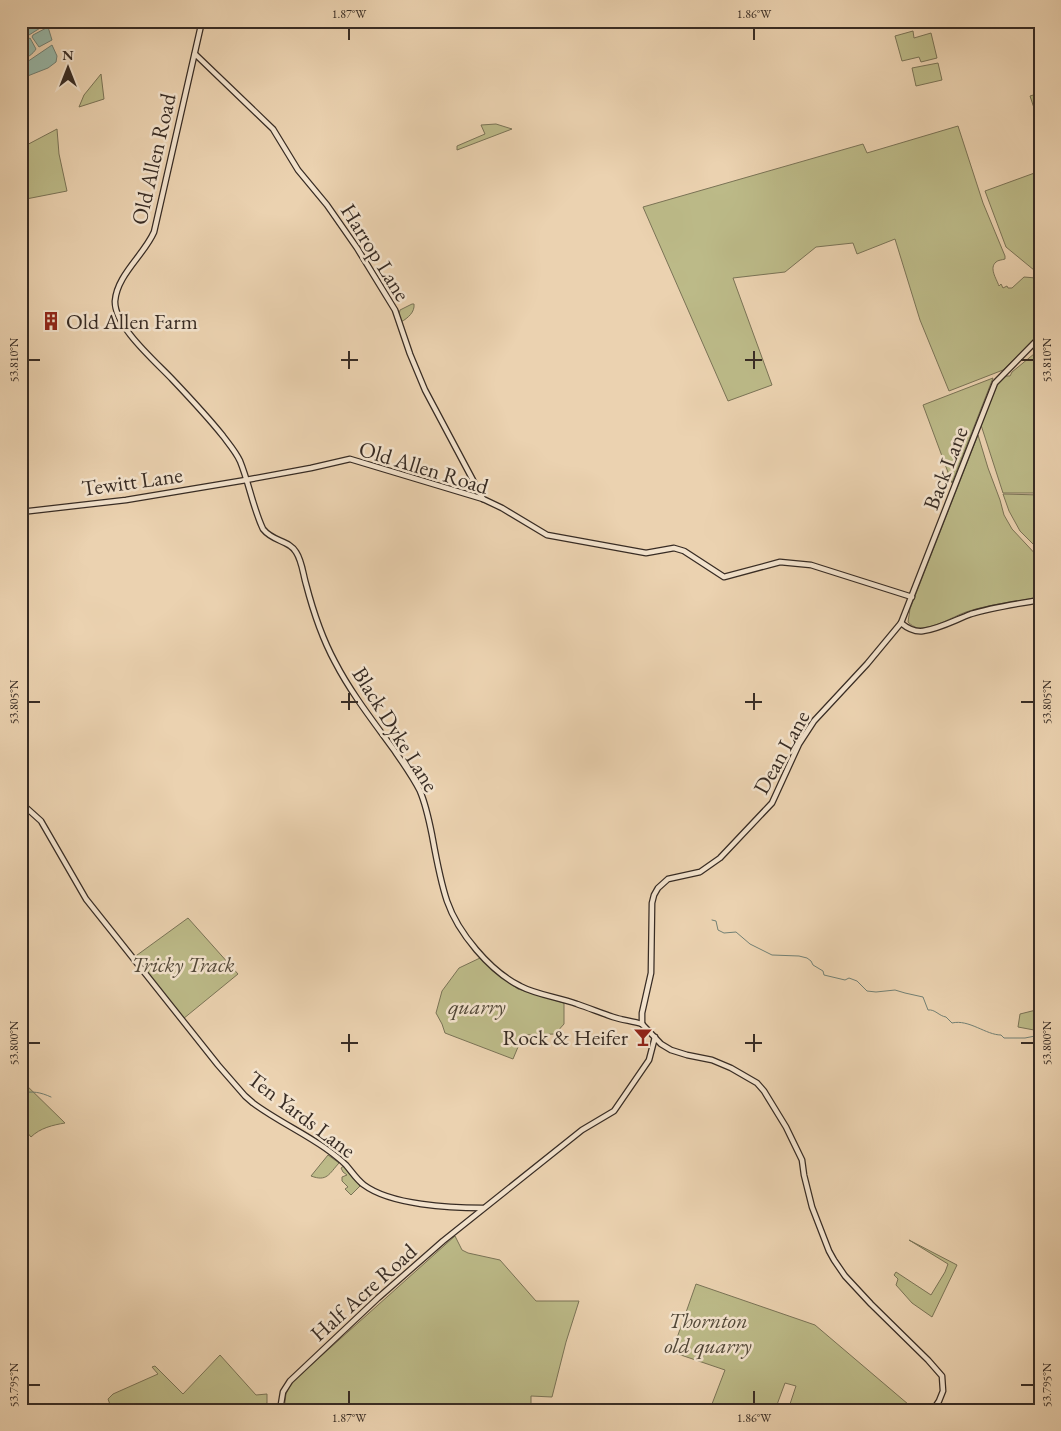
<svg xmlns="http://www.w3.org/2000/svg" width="1061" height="1431" font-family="'EB Garamond',serif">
	<rect width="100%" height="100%" fill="#ebd2b0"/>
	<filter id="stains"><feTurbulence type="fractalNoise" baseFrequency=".004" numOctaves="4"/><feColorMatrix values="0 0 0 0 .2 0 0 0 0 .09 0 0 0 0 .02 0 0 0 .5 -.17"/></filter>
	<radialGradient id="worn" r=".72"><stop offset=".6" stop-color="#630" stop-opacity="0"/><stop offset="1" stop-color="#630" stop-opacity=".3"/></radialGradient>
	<!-- green -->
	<g fill="#bcba88" stroke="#7a7356">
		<polygon points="913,31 914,38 931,33 937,58 921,62 919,57 902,61 895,36"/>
		<polygon points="938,63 942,80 916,86 912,68"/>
		<polygon points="101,74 104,99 79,107 84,95"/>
		<polygon points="1040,93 1040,126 1030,96"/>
		<polygon points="496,124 512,129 457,150 457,146 485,134 481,125"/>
		<path d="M958,126L983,203L1005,256V259C1002,260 998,260 996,262C989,268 996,278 999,286L1001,284L1003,288L1007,286L1008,288H1012L1024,277L1036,278L1040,282V333L1003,370L949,391L920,320L895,239L857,254L853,243L816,247L785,272L733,278L772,385L728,401L643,207L863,144L867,153Z"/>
		<polygon points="57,129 59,154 67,191 21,200 21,148"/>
		<polygon points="1040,171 1040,275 1006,247 985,191"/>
		<path d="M412,304H414C415,312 408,318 401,322L399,315L400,310Z"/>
		<polygon points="1040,349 1040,493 1003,493 981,425 998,383 1005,376 1010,376 1012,372"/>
		<polygon points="993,378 952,483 923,405"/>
		<path d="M978,435L988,468L1000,500L1004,515L1012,529L1040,559V597C1015,602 990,604 966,612C952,617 934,629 918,628C914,627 911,625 908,622L910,609Z"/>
		<polygon points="1003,494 1040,495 1040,546 1035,546 1020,531 1009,511"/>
		<polygon points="188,918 238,974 183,1019 133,958"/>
		<polygon points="480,958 493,971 518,989 564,1003 564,1024 555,1034 523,1035 513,1059 445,1033 442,1024 436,1013 442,991 459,968"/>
		<polygon points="1040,1009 1040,1034 1034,1030 1018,1027 1020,1014"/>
		<path d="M21,1080L65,1123C53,1125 40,1128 31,1137L26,1131L21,1134Z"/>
		<path d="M328,1155L339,1163C329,1174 327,1182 311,1176Z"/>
		<polygon points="344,1166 360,1186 351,1195 345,1189 348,1187 342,1181 342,1177 347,1175 343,1172 341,1168"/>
		<polygon points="455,1236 462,1250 468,1253 500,1260 536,1301 579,1301 566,1342 552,1397 531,1396 531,1409 539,1410 443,1410 442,1406 437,1406 438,1410 284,1410 286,1394 291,1383"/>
		<polygon points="909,1240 957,1265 932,1317 912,1303 896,1285 898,1279 894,1275 896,1272 931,1295 945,1272 948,1264"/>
		<polygon points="696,1284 815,1325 915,1410 788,1410 796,1386 785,1383 775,1410 731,1410 712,1404 725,1370 672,1352"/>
		<polygon points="220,1355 256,1395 267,1394 267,1403 254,1410 112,1410 108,1399 113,1394 158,1374 152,1367 155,1366 183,1394"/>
	</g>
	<!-- water -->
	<g fill="#98b8a9" stroke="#728074">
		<polygon points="31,21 47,22 45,25 21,40 21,29"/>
		<polygon points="48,27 52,40 39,47 32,37 33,35"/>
		<path d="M30,38L36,49C33,54 27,58 21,60V43Z"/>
		<polygon points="52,45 57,56 56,62 48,68 25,77 21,77 21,66"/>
	</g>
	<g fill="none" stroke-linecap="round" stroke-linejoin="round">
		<!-- stream -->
		<g stroke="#728074" stroke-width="1">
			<path d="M712,920L716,921L718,930L724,933L736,932L750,944L772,955L799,956L807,958L811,961L813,965L823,971L824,975L845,980L849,978L857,981L867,991L876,992L895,990L905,993L923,997L928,1010C935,1009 939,1016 946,1017L952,1023C969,1019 986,1035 1001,1035L1004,1038H1025L1040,1035"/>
			<path d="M21,1093C33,1091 40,1092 51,1097"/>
		</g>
		<!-- secondary casing -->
		<g stroke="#382c24" stroke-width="7">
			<g id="secondary">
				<path d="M202,21L154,232C144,255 117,275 115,301C114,326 155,361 172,379C190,398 207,416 223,436C229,444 236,452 240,461C249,483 253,508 263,529C273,542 289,540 296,552C302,561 303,574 306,584C313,611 322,638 335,662C351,693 373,721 394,750C403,763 413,777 420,791C426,805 429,820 432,835C436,857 440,880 447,901C458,933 490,971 520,986C537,995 558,997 577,1004C589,1008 601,1013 613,1017C622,1020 632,1021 642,1024"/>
				<polyline points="195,54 273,129 298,170 327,205 357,248 395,310 410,354 425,390 483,499"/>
				<polyline points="21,512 126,500 246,480 311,468 350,459 483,499 502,508 547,535 646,553 674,548 684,551 724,577 780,562 811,565 912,597"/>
				<path d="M901,623C907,628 915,632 923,631C939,629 955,620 971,614C993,607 1017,604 1040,600"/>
				<path d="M21,803L41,821L86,899L218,1065L245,1096L253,1103C276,1120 302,1132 325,1148C332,1153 340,1159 346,1165C352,1172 357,1180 364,1185C391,1205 450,1208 483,1208"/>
				<polyline points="642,1024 642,1013 651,973 652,903 654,895 658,888 668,879 700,872 720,858 772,803 799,744 814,721 867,664 901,623 995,383 1040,337"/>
				<polyline points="642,1024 661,1044 671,1050 687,1055 712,1060 731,1068 757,1083 764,1091 786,1127 802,1160 804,1175 812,1207 829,1251 834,1260 845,1276 871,1304 928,1360 942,1376 943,1391 939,1401 933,1410"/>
				<polyline points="280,1410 283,1392 290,1381 378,1298 443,1241 582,1130 614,1111 649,1060 655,1037"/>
			</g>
		</g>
		<!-- secondary -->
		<use href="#secondary" stroke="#f2e2cc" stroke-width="4.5"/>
	</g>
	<!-- ticks -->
	<path fill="none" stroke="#382c24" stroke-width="2" d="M349,28V40M754,28V40M349,351V369M754,351V369M28,360H40M341,360H358M745,360H762M1021,360H1034M349,693V710M754,693V710M28,702H40M341,702H358M745,702H762M1021,702H1034M349,1034V1052M754,1034V1052M28,1043H40M341,1043H358M745,1043H762M1021,1043H1034M28,1385H40M1021,1385H1034M349,1391V1404M754,1391V1404"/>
	<!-- icons -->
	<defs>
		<g id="building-bare" transform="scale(1.5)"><path d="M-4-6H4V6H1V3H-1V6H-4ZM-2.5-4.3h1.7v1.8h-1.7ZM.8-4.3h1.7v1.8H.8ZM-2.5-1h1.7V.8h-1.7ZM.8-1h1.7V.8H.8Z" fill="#8f2418" stroke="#f2e2cc" stroke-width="2.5" paint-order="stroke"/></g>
		<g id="bar-bare" transform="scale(1.5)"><path d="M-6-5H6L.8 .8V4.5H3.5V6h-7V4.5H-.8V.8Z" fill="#8f2418" stroke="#f2e2cc" stroke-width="2.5" paint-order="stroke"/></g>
	</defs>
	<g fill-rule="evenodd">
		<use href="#building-bare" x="51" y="321"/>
		<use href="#bar-bare" x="643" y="1037"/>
	</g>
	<g text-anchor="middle" stroke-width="5" stroke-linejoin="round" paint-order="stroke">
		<!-- street labels -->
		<g font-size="22" fill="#382c24" stroke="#f2e2cc">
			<text transform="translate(153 159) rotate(-77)" y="8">Old Allen Road</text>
			<text transform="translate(376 252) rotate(58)" y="8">Harrop Lane</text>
			<text transform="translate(424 467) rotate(17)" y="8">Old Allen Road</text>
			<text transform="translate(945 468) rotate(-69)" y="8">Back Lane</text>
			<text transform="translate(132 481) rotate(-8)" y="8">Tewitt Lane</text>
			<text transform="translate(396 729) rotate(58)" y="8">Black Dyke Lane</text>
			<text transform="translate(781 752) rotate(-61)" y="8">Dean Lane</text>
			<text transform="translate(302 1114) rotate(37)" y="8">Ten Yards Lane</text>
			<text transform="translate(363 1292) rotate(-42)" y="8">Half Acre Road</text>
		</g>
		<!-- poi labels -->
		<g font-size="22" fill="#382c24" stroke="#f2e2cc" text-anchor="start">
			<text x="66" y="329">Old Allen Farm</text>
			<text x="628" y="1045" text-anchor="end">Rock &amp; Heifer</text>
		</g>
		<!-- park labels -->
		<g font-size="22" font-style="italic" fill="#524838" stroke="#f2e2cc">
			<text x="183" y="972">Tricky Track</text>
			<text x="477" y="1014">quarry</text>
			<text x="708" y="1328">Thornton<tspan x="708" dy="25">old quarry</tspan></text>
		</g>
	</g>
	<!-- margin -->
	<rect width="1061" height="1431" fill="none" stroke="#ebd2b0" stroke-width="55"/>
	<!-- north arrow -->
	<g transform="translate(68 68)" stroke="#f2e2cc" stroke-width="4" paint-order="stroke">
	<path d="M0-4L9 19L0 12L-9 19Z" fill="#382c24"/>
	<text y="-8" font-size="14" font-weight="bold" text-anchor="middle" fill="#382c24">N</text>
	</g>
	<rect x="28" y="28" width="1006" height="1376" fill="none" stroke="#382c24" stroke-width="2"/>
	<g font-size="12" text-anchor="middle" fill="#382c24">
		<text x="349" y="18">1.87°W</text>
		<text x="754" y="18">1.86°W</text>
		<text transform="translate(14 360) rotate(-90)" y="4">53.810°N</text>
		<text transform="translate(1047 360) rotate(-90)" y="4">53.810°N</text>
		<text transform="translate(14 702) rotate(-90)" y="4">53.805°N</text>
		<text transform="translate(1047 702) rotate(-90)" y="4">53.805°N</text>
		<text transform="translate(14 1043) rotate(-90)" y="4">53.800°N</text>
		<text transform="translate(1047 1043) rotate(-90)" y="4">53.800°N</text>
		<text transform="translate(14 1385) rotate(-90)" y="4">53.795°N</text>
		<text transform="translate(1047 1385) rotate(-90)" y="4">53.795°N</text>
		<text x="349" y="1422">1.87°W</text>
		<text x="754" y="1422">1.86°W</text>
	</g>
	<rect width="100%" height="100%" filter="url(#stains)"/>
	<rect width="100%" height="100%" fill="url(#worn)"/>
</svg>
